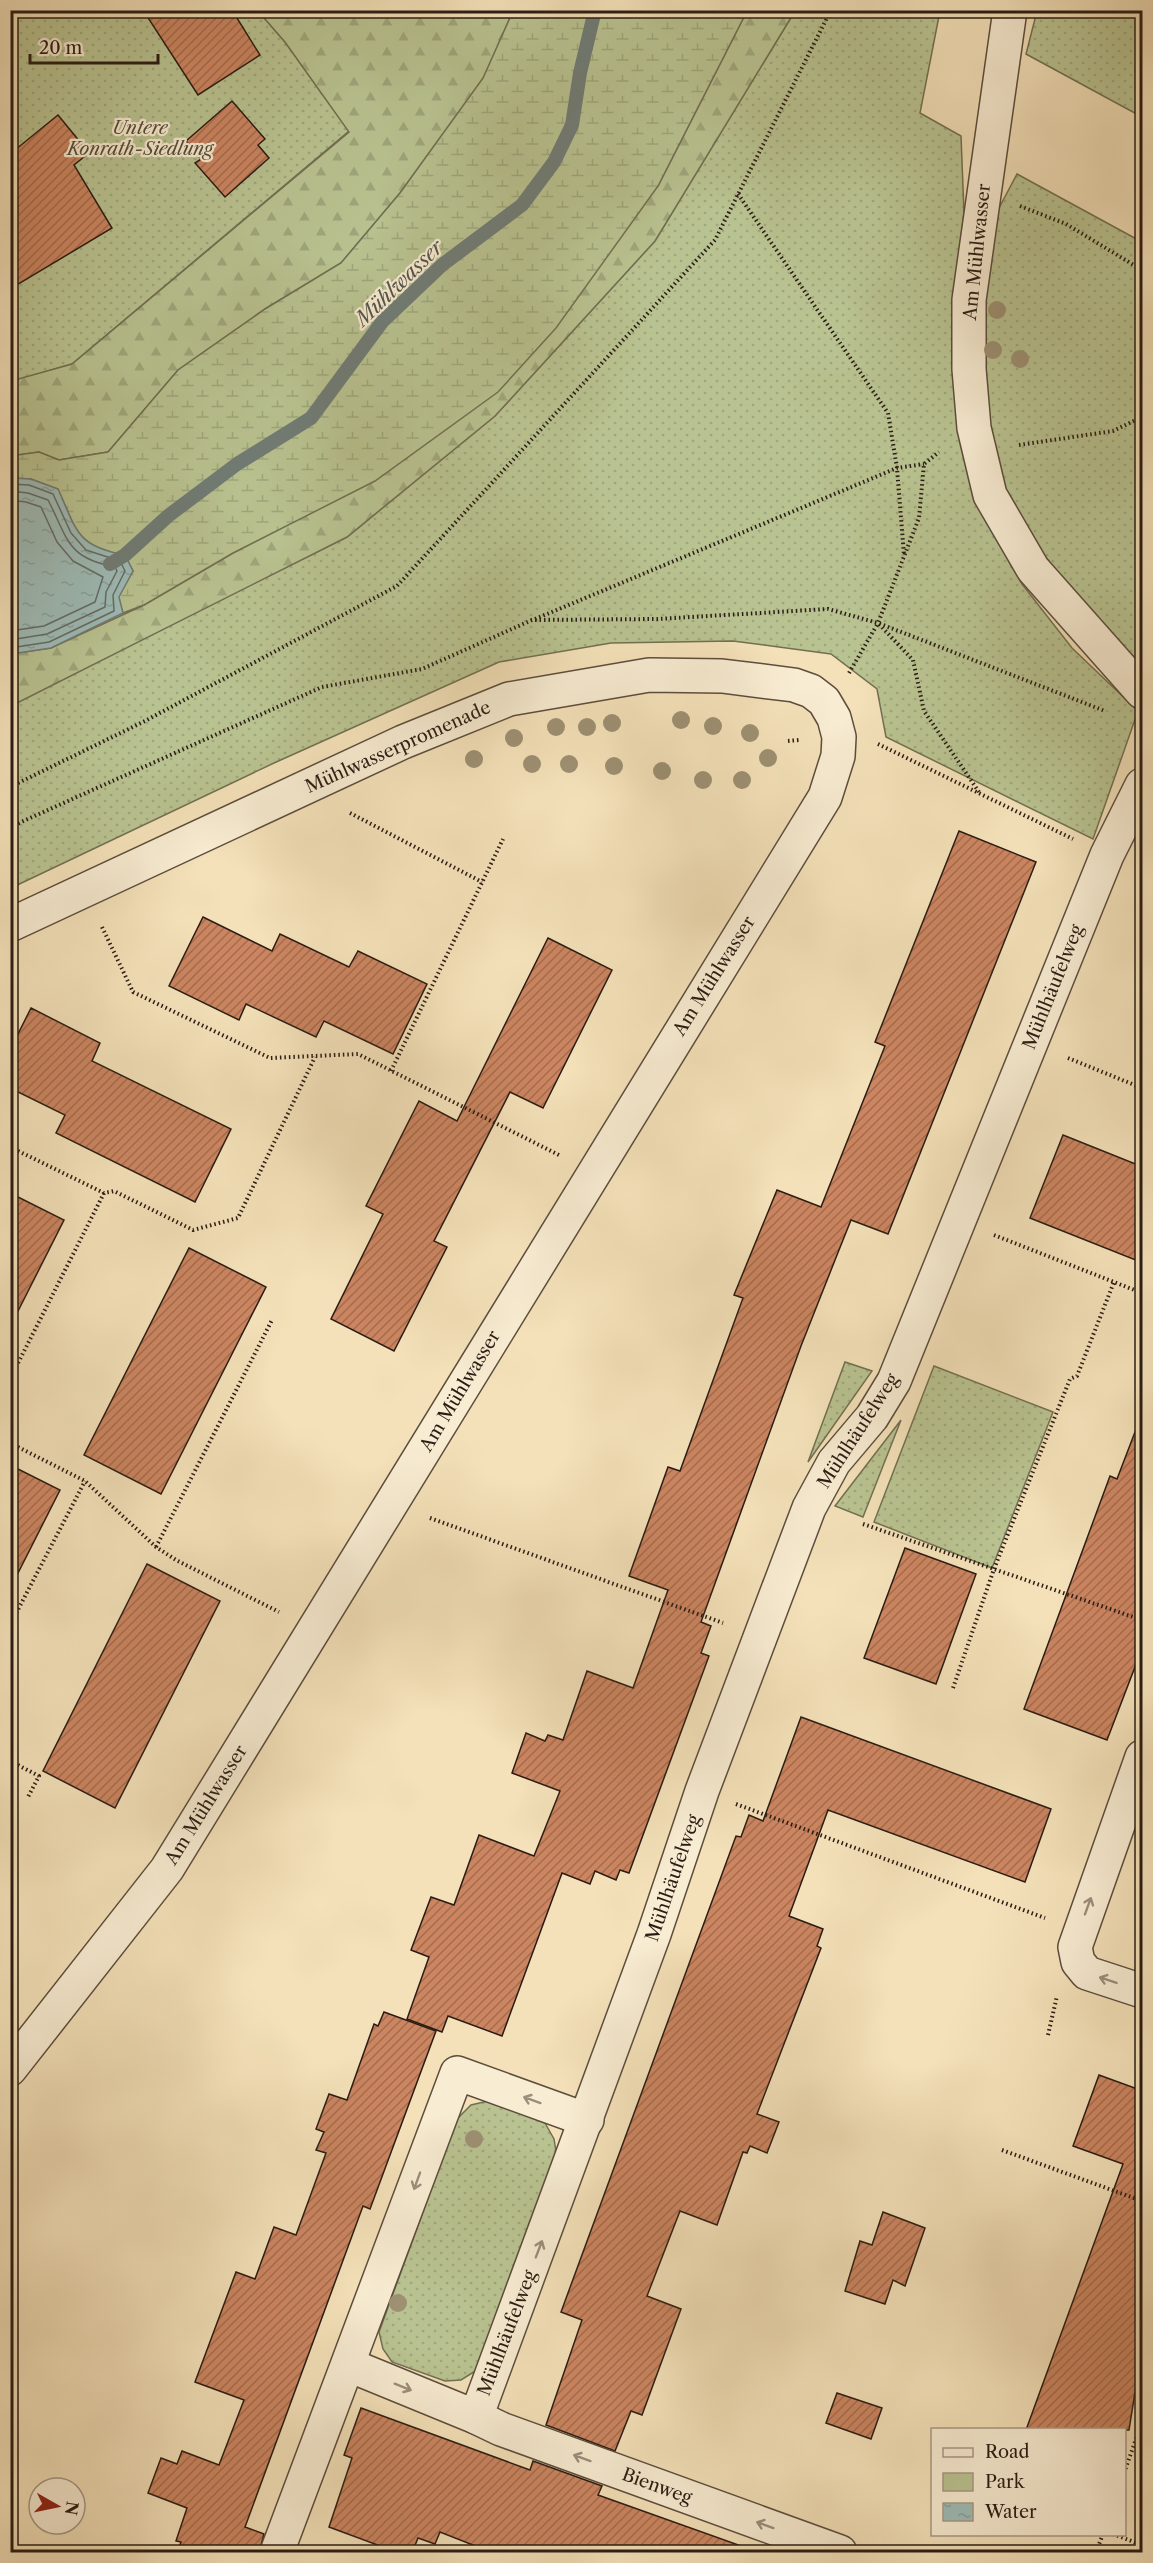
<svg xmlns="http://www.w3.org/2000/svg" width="1153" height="2563" font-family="'Libre Caslon Text',serif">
	<defs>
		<pattern id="green-dots" width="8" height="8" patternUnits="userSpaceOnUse" patternTransform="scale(1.5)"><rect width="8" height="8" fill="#b9c391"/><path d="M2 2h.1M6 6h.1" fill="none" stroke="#9fa77c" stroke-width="1.8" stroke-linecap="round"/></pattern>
		<pattern id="forest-firs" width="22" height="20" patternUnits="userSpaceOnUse" patternTransform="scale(1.5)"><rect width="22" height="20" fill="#b9c391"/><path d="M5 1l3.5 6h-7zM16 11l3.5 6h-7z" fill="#9fa77c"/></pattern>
		<pattern id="wetland-marsh" width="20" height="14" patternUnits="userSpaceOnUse" patternTransform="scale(1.5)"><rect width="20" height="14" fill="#b9c391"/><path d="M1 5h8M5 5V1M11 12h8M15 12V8" fill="none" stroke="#9fa77c"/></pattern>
		<pattern id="water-ripples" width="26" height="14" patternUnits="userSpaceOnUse" patternTransform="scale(1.5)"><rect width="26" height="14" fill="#9ebcb7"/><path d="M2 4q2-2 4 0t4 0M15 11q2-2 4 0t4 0" fill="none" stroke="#88a19c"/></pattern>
		<pattern id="building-hatch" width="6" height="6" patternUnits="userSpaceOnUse" patternTransform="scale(1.5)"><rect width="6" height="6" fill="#cb8560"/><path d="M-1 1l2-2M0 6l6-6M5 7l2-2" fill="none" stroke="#a56c4e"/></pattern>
	</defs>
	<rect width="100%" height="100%" fill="#f4e1b9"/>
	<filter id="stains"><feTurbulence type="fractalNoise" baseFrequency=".00333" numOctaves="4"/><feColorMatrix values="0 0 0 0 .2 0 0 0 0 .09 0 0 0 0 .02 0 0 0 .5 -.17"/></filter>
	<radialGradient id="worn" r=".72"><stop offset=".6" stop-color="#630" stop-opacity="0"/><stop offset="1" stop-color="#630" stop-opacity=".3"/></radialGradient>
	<!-- green -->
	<g fill="url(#green-dots)" stroke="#727052" stroke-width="1.5">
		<polygon points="11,11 258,11 285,42 349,131 72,364 11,382"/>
		<polygon points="795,11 940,11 920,113 961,136 964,213 953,302 976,503 1022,584 1072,648 1138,711 1093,839 886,737 877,689 831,654 733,641 611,643 499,662 274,763 11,888 11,705 347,537 495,416 655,241"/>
		<polygon points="1037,11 1142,11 1142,117 1026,54"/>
		<polygon points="1017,174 1142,242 1142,664 1100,626 1044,555 1004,486 990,427 985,364 985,299 998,210"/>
		<polygon points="845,1362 872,1371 808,1462"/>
		<polygon points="934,1366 1053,1412 992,1568 874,1522"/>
		<polygon points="901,1420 863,1517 835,1506"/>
		<polygon points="488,2101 545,2123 554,2139 557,2158 477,2370 461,2380 445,2381 392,2362 383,2349 379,2332 457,2119 471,2105"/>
	</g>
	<!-- forest -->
	<g fill="url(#forest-firs)" stroke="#727052" stroke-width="1.5">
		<polygon points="258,11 513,11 484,78 400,193 341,263 265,309 178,370 108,452 59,460 39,452 11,456 11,381 72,364 349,132 285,42"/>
		<polygon points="747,11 795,11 655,241 495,416 347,537 11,706 11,654 51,648 144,605 233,553 300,518 658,186"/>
	</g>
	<!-- wetland -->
	<path fill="url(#wetland-marsh)" stroke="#727052" stroke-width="1.5" d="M513,11H747L658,186L556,328L498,392L375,481L233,553L144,605L123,613L118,597L133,571L125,556C76,546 77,531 58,489L31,479L11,478L10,456L39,452L59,460L108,452L178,370L265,309L341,263L400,193L483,78Z"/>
	<!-- water -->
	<path fill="url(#water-ripples)" stroke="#707c76" stroke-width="1.5" d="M11,478L31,479L58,489C77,531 76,546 125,555L133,571L119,597L123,613L51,648L11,654Z"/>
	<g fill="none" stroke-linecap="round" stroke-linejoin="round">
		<!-- shore -->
		<g stroke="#646c66" stroke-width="1.5">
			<polyline points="10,484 29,485 53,494 71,533 86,550 120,561 125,571 113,595 114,611 49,642 10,648"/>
			<path d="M10,491L28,493L48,500C68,538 66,558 115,567L117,571L106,592L105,607L47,634L10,640"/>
			<polyline points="10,500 26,502 41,507 57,542 73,561 103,577 95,602 44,626 10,631"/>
		</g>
		<!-- stream -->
		<polyline stroke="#707c76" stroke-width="14" points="110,564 125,555 168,516 237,464 311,418 382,322 442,265 522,205 554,162 572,125 580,73 595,10"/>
	</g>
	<!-- building -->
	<g fill="url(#building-hatch)" stroke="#2a1c14" stroke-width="1.5">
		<polygon points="143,10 232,10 260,55 198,95"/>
		<polygon points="232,101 265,139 258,145 269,158 225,197 195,163 201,159 186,141"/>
		<polygon points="58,115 89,153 74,165 112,228 10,289 10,154"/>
		<polygon points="959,831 1036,862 888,1234 851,1220 837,1255 801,1346 701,1622 711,1626 701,1653 709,1656 629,1873 620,1870 616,1880 595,1871 590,1884 562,1873 502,2036 448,2016 442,2032 407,2019 429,1957 411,1950 431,1897 454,1905 479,1835 534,1856 560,1791 512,1773 526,1733 545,1741 548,1735 563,1740 587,1671 633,1688 668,1590 629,1576 668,1467 680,1471 743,1298 734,1295 777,1190 821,1207 885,1046 875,1042"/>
		<polygon points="203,917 272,951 280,934 349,967 358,951 427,984 393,1054 324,1021 316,1037 246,1004 239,1020 169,986"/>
		<polygon points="548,938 612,970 543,1108 510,1092 434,1241 447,1247 394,1351 331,1319 383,1214 366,1206 419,1101 457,1121"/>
		<polygon points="31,1008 100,1043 92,1061 231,1129 195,1202 56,1133 65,1115 10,1088 10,1050"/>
		<polygon points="1063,1135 1143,1167 1143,1263 1030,1218"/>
		<polygon points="10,1193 64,1220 10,1327"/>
		<polygon points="189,1248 266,1287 161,1494 84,1455"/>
		<polygon points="1140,1419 1143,1419 1143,1646 1107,1740 1024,1709 1110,1476 1117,1479"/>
		<polygon points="10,1465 60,1490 10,1589"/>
		<polygon points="905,1548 976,1574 936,1684 864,1658"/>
		<polygon points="147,1564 220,1601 115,1808 43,1771"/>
		<polygon points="801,1717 1051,1809 1025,1882 828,1810 789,1916 823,1929 817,1946 821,1948 757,2114 779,2122 767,2153 750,2146 747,2153 743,2152 717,2225 680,2211 647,2296 681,2309 642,2415 631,2411 615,2451 546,2425 582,2320 561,2312 736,1836 741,1837 749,1815 763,1821"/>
		<polygon points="384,2012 436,2031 370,2209 363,2206 245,2527 264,2534 259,2553 177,2553 181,2542 176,2541 187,2508 148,2493 161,2458 177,2464 182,2451 219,2465 244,2400 195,2382 236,2272 255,2279 274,2227 296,2235 326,2153 316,2150 324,2132 316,2129 329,2094 347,2100 374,2024 378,2026"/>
		<polygon points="1099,2075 1143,2091 1143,2342 1129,2430 1026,2430 1123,2164 1073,2146"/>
		<polygon points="883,2212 925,2228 905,2286 893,2280 885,2304 845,2291 860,2241 872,2245"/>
		<polygon points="837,2393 882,2408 871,2439 826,2423"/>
		<polygon points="361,2408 530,2470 533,2461 602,2486 598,2495 744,2547 743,2553 493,2553 440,2532 435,2544 418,2538 412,2553 399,2553 329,2527 352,2458 344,2455"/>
	</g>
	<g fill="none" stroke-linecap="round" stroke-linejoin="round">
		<!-- minor casing -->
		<g stroke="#5c4d3d" stroke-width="36">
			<g id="minor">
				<polyline points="1010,10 969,300 969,369 974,428 990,495 1033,569 1142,692"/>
				<polyline points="10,925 403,742 509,699 649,675 722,676 794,685 811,691 824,701 834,718 839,737 838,756 825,797 167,1869 10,2069"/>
				<polyline points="1142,1757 1075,1947 1078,1962 1087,1973 1142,1991"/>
				<polyline points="349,2365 476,2417 654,1934 702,1791 809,1508 834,1462 872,1417 894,1381 1107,855 1142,785"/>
				<polyline points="476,2417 501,2429 840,2552"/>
				<polyline points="277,2552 457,2073 587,2120"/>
			</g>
		</g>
		<!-- path -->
		<g stroke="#2a1c14" stroke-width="4" stroke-dasharray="1.5 3" stroke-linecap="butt">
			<polyline points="738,194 888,413 897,468 904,555"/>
			<polyline points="1020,206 1066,224 1142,270"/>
			<polyline points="1019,445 1113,431 1142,417"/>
			<polyline points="535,619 897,468 924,464"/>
			<polyline points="849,673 878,623"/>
			<polyline points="788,741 799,740"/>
			<polyline points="878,744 1073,839"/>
			<polyline points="10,787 145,721 397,586 715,240 831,10"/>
			<polyline points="979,792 924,711 913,660 878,623 1105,711"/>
			<polyline points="350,813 482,882"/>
			<polyline points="10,827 322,687 422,669 532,620 657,619 828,609 878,623 919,518 924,464 939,452"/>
			<polyline points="102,927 133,992 270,1058 358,1054 559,1155"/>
			<polyline points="1068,1058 1142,1088"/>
			<polyline points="391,1071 503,839"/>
			<polyline points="10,1147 104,1193 114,1191 193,1230 238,1218 315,1057"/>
			<polyline points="994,1235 1142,1293"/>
			<polyline points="10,1379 104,1193"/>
			<polyline points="10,1443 85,1481 156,1547 176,1560 279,1612"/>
			<polyline points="430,1518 723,1623"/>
			<polyline points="863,1524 1142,1620"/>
			<polyline points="156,1547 272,1320"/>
			<polyline points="10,1625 85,1481"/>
			<polyline points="953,1688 994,1569 1070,1379 1077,1376 1114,1282"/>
			<polyline points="10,1761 39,1776 28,1797"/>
			<polyline points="736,1804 1045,1918"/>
			<polyline points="1048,2035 1057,1996"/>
			<polyline points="1002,2150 1142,2201"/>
			<polyline points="1124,2473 1142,2422"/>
			<polyline points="1113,2534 1142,2545"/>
			<polyline points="1096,2552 1103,2534"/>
		</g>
		<!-- minor -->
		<use href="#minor" stroke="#f8ecd2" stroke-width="33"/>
	</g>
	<!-- trees -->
	<g fill="#9d9073">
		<circle cx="997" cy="310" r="9"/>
		<circle cx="993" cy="350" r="9"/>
		<circle cx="1020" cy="359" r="9"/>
		<circle cx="681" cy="720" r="9"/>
		<circle cx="612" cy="723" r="9"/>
		<circle cx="713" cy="726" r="9"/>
		<circle cx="556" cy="727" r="9"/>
		<circle cx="587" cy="727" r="9"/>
		<circle cx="750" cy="733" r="9"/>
		<circle cx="514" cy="738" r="9"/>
		<circle cx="768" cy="758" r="9"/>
		<circle cx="474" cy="759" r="9"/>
		<circle cx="532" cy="764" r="9"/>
		<circle cx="569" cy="764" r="9"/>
		<circle cx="614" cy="766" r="9"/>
		<circle cx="662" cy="771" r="9"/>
		<circle cx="703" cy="780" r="9"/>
		<circle cx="742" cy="780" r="9"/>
		<circle cx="474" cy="2139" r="9"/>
		<circle cx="398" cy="2303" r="9"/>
	</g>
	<!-- one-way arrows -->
	<defs><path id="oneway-shaft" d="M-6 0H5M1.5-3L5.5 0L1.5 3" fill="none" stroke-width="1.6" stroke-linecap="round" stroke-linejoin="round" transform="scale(1.5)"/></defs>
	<g stroke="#9b8e7c">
		<use href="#oneway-shaft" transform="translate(1088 1906) rotate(-70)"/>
		<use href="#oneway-shaft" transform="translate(1108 1980) rotate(-162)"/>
		<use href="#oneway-shaft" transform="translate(532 2100) rotate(-160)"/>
		<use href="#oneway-shaft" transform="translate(417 2181) rotate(110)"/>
		<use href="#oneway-shaft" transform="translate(539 2249) rotate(-69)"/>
		<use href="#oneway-shaft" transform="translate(403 2387) rotate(22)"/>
		<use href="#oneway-shaft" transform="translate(582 2458) rotate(-160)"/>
		<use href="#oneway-shaft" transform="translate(765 2525) rotate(-160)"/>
	</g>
	<g text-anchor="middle" stroke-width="4.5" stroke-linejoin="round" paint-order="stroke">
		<!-- park labels -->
		<g font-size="18" font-style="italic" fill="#554e3a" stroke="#f8ecd2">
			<text x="140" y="134">Untere<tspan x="140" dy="21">Konrath-Siedlung</tspan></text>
		</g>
		<!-- street labels -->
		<g font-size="18" fill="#2a1c14" stroke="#f8ecd2">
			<text transform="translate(977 252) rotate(-84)" y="6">Am Mühlwasser</text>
			<text transform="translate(398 747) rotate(-24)" y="6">Mühlwasserpromenade</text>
			<text transform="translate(714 976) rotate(-58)" y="6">Am Mühlwasser</text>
			<text transform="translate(1053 987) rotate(-68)" y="6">Mühlhäufelweg</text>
			<text transform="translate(460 1391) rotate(-59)" y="6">Am Mühlwasser</text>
			<text transform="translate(858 1431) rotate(-57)" y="6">Mühlhäufelweg</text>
			<text transform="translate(206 1805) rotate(-58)" y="6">Am Mühlwasser</text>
			<text transform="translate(673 1878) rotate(-71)" y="6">Mühlhäufelweg</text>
			<text transform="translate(507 2333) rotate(-69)" y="6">Mühlhäufelweg</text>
			<text transform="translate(657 2486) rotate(20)" y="6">Bienweg</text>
		</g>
		<!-- water labels -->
		<g font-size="20" font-style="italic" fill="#53544d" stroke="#f8ecd2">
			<text transform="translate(399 283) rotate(-44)" y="7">Mühlwasser</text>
		</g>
	</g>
	<!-- margin -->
	<rect width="1153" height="2563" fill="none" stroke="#f4e1b9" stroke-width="36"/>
	<rect x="12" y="12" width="1129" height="2539" fill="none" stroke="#2a1c14" stroke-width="3"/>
	<rect x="18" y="18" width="1117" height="2527" fill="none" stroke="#2a1c14" stroke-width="1.5"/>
	<!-- legend -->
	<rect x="931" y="2428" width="195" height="108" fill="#f8ecd2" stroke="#a69986" stroke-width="1.5"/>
	<rect x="943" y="2448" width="30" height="9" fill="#f8ecd2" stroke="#a69986" stroke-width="1.5"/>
	<text x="985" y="2458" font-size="18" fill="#2a1c14">Road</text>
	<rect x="943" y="2473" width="30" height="18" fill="#b9c391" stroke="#a69986" stroke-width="1.5"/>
	<text x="985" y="2488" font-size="18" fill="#2a1c14">Park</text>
	<rect x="943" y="2503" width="30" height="18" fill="url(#water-ripples)" stroke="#a69986" stroke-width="1.5"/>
	<text x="985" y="2518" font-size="18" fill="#2a1c14">Water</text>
	<!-- north arrow -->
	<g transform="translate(57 2506) rotate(99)"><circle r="28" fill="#f8ecd2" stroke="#a69986" stroke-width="1.5"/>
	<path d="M0-4.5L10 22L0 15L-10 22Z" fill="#8f2418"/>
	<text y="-9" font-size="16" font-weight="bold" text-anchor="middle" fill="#2a1c14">N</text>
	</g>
	<!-- scale -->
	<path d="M30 54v9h128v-9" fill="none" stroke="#2a1c14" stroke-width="3"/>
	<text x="39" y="54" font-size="18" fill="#2a1c14" stroke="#f8ecd2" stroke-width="4.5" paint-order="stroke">20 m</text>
	<rect width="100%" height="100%" filter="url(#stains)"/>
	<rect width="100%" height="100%" fill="url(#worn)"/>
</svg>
